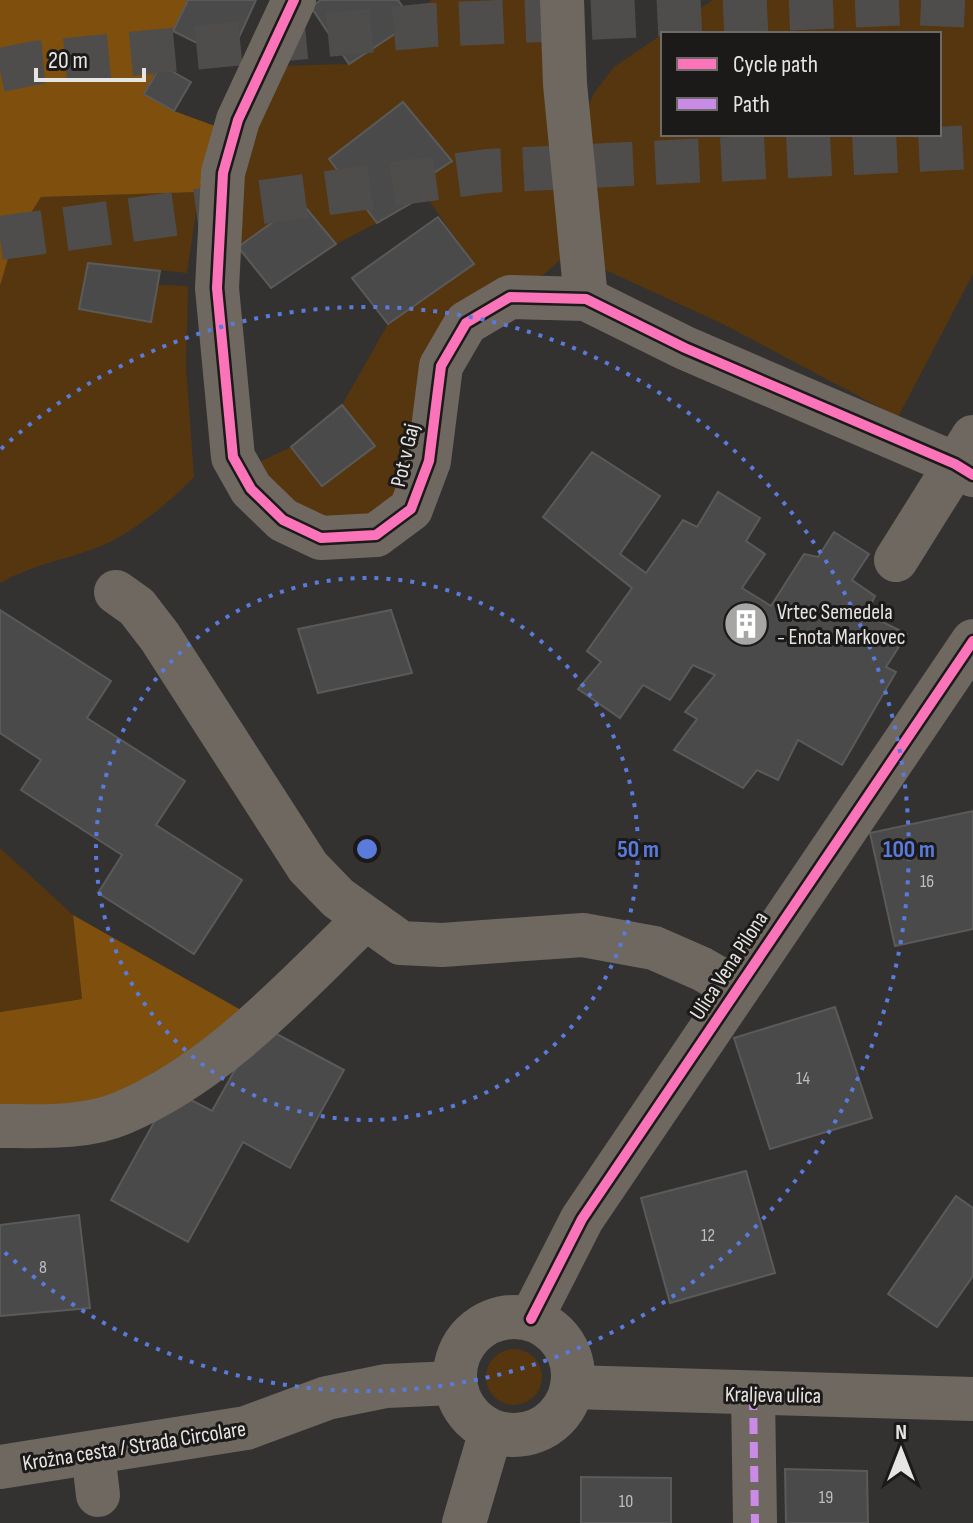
<svg xmlns="http://www.w3.org/2000/svg" width="973" height="1523" font-family="'Sofia Sans Condensed',sans-serif">
	<rect width="100%" height="100%" fill="#333231"/>
	<!-- green -->
	<g fill="#56360e" fill-rule="evenodd">
		<polygon points="431,0 550,0 567,254 543,275 485,293 396,499 358,521 323,524 251,466 291,447 322,486 375,446 342,405 388,324 474,264 417,184 452,160 403,102 377,223 336,244 301,203 238,247 233,190 279,66 349,64 413,22"/>
		<path d="M713,0H973V274L898,417L723,324L601,268L578,128L594,93L614,67ZM663,34H939V134H663Z"/>
		<path d="M199,192L187,273L89,263L79,309L151,321L157,285L188,286L186,366L194,477C170,502 127,538 93,549C57,562 35,564 0,583V286L12,241L41,197Z"/>
		<polygon points="0,848 73,915 82,999 0,1012"/>
		<circle cx="514" cy="1377" r="28"/>
	</g>
	<!-- forest -->
	<g fill="#7e4f0d">
		<polygon points="0,0 188,0 145,94 174,111 215,126 199,192 41,197 13,241 0,286"/>
		<polygon points="73,915 248,1014 95,1127 0,1135 0,1012 82,999"/>
	</g>
	<!-- building -->
	<g fill="#4a4a4a" stroke="#5a5a5a" stroke-width="2">
		<polygon points="188,0 256,0 229,59 173,31"/>
		<polygon points="321,0 398,0 413,22 349,64 311,7"/>
		<polygon points="161,65 191,82 174,111 144,94"/>
		<polygon points="403,102 452,161 417,184 427,194 377,223 329,159"/>
		<polygon points="301,202 336,244 271,288 238,247"/>
		<polygon points="438,217 474,264 388,324 352,278"/>
		<polygon points="88,263 160,271 151,322 79,309"/>
		<polygon points="342,405 375,446 322,486 291,447"/>
		<polygon points="592,452 660,496 620,554 646,573 683,520 697,527 718,492 760,518 746,541 765,554 742,588 771,606 804,554 818,557 834,532 869,554 852,580 875,596 866,614 907,634 886,667 896,672 842,765 798,740 778,780 757,770 743,788 674,750 697,719 685,712 715,675 693,665 670,700 643,685 620,718 578,689 601,662 587,651 632,588 543,517"/>
		<polygon points="0,610 111,681 87,718 185,781 156,825 242,880 194,954 98,893 122,855 21,790 41,760 0,733"/>
		<polygon points="391,610 412,673 318,693 298,629"/>
		<polygon points="973,811 973,929 895,946 870,833"/>
		<polygon points="835,1007 872,1118 770,1149 734,1038"/>
		<polygon points="260,1025 344,1070 290,1168 243,1142 188,1242 111,1200 172,1090 212,1111"/>
		<polygon points="746,1171 775,1273 670,1303 641,1198"/>
		<polygon points="956,1196 973,1208 973,1276 937,1327 888,1294"/>
		<polygon points="79,1215 90,1308 0,1316 0,1225"/>
		<polygon points="785,1469 867,1471 868,1523 786,1523"/>
		<polygon points="581,1477 671,1478 671,1523 581,1523"/>
	</g>
	<g fill="none" stroke-linecap="round" stroke-linejoin="round">
		<!-- highway-tunnel -->
		<g stroke="#4e4d4c" stroke-width="44" stroke-dasharray="44 22" stroke-linecap="butt">
			<polyline points="0,70 35,63 431,25 912,3 973,6"/>
			<polyline points="0,238 488,171 973,147"/>
		</g>
		<!-- minor -->
		<g stroke="#6f6860" stroke-width="44">
			<polyline points="294,0 238,120 223,173 217,288 233,457 251,489 283,520 321,538 376,535 411,509 429,461 441,366 466,323 510,297 586,299 685,348 955,464 973,475"/>
			<polyline points="562,0 565,84 586,299"/>
			<polyline points="896,560 973,437"/>
			<polyline points="116,592 137,607 160,637 308,867 338,898 401,943 442,945 583,935 654,948 702,969 737,989"/>
			<path d="M0,1126C39,1126 85,1129 122,1113C219,1072 291,990 365,919"/>
			<circle cx="514" cy="1376" r="59"/>
			<polyline points="531,1319 582,1219 973,641"/>
			<polyline points="572,1387 973,1399"/>
			<polyline points="753,1394 755,1523"/>
			<polyline points="93,1453 98,1495"/>
			<polyline points="0,1467 246,1428 327,1398 386,1386 453,1383"/>
			<polyline points="464,1523 491,1431"/>
		</g>
		<!-- quiet -->
		<polyline stroke="#ca8be6" stroke-width="8" stroke-dasharray="16 8" stroke-linecap="butt" points="753,1394 755,1523"/>
		<!-- cycleway casing -->
		<g stroke="#1b1a19" stroke-width="15">
			<g id="cycleway">
				<polyline points="294,0 238,120 223,173 217,288 233,457 251,489 283,520 321,538 376,535 411,509 429,461 441,366 466,323 510,297 586,299 685,348 955,464 973,475"/>
				<polyline points="531,1319 582,1219 973,641"/>
			</g>
		</g>
		<!-- cycleway -->
		<use href="#cycleway" stroke="#fb73b8" stroke-width="10"/>
	</g>
	<!-- distance rings -->
	<g fill="none" stroke="#5a7bdc" stroke-width="4" stroke-dasharray="4 8">
		<circle cx="367" cy="849" r="271"/>
		<path d="M1 449A542 542 0 1 1 1 1249"/>
	</g>
	<!-- icons -->
	<defs>
		<g id="building-disc" transform="scale(2.3)"><circle r="9.5" fill="#a8a6a5" stroke="#1b1a19"/><path d="M-4-6H4V6H1V3H-1V6H-4ZM-2.5-4.3h1.7v1.8h-1.7ZM.8-4.3h1.7v1.8H.8ZM-2.5-1h1.7V.8h-1.7ZM.8-1h1.7V.8H.8Z" fill="#fff"/></g>
	</defs>
	<g fill-rule="evenodd">
		<use href="#building-disc" x="746" y="624"/>
	</g>
	<g text-anchor="middle" stroke-width="6" stroke-linejoin="round" paint-order="stroke">
		<!-- number labels -->
		<g font-size="18" fill="#c0bebe">
			<text x="927" y="887">16</text>
			<text x="803" y="1084">14</text>
			<text x="708" y="1241">12</text>
			<text x="43" y="1273">8</text>
			<text x="826" y="1503">19</text>
			<text x="626" y="1507">10</text>
		</g>
		<!-- street labels -->
		<g font-size="22" fill="#e7e5e4" stroke="#1b1a19">
			<text transform="translate(404 455) rotate(-77)" y="8">Pot v Gaj</text>
			<text transform="translate(728 965) rotate(-57)" y="8">Ulica Vena Pilona</text>
			<text transform="translate(773 1394) rotate(1)" y="8">Kraljeva ulica</text>
			<text transform="translate(134 1445) rotate(-9)" y="8">Krožna cesta / Strada Circolare</text>
		</g>
		<!-- poi labels -->
		<g font-size="22" fill="#e7e5e4" stroke="#1b1a19" text-anchor="start">
			<text x="777" y="619">Vrtec Semedela<tspan x="777" dy="25">- Enota Markovec</tspan></text>
		</g>
	</g>
	<circle cx="367" cy="849" r="12" fill="#5a7bdc" stroke="#1b1a19" stroke-width="4"/>
	<g font-size="24" text-anchor="middle" font-weight="bold" fill="#5a7bdc" stroke="#1b1a19" stroke-width="6" stroke-linejoin="round" paint-order="stroke">
		<text x="638" y="857">50 m</text>
		<text x="909" y="857">100 m</text>
	</g>
	<!-- legend -->
	<rect x="661" y="32" width="280" height="104" fill="#1b1a19" stroke="#6d6b6a" stroke-width="2"/>
	<rect x="677" y="58" width="40" height="12" fill="#fb73b8" stroke="#6d6b6a" stroke-width="2"/>
	<text x="733" y="72" font-size="24" fill="#e7e5e4">Cycle path</text>
	<rect x="677" y="98" width="40" height="12" fill="#ca8be6" stroke="#6d6b6a" stroke-width="2"/>
	<text x="733" y="112" font-size="24" fill="#e7e5e4">Path</text>
	<!-- north arrow -->
	<g transform="translate(901 1451)" stroke="#1b1a19" stroke-width="6" paint-order="stroke">
	<path d="M0-6L14 30L0 20L-14 30Z" fill="#e7e5e4"/>
	<text y="-12" font-size="22" font-weight="bold" text-anchor="middle" fill="#e7e5e4">N</text>
	</g>
	<!-- scale -->
	<path d="M36 68v12h108v-12" fill="none" stroke="#e7e5e4" stroke-width="4"/>
	<text x="48" y="68" font-size="24" fill="#e7e5e4" stroke="#1b1a19" stroke-width="6" paint-order="stroke">20 m</text>
</svg>
